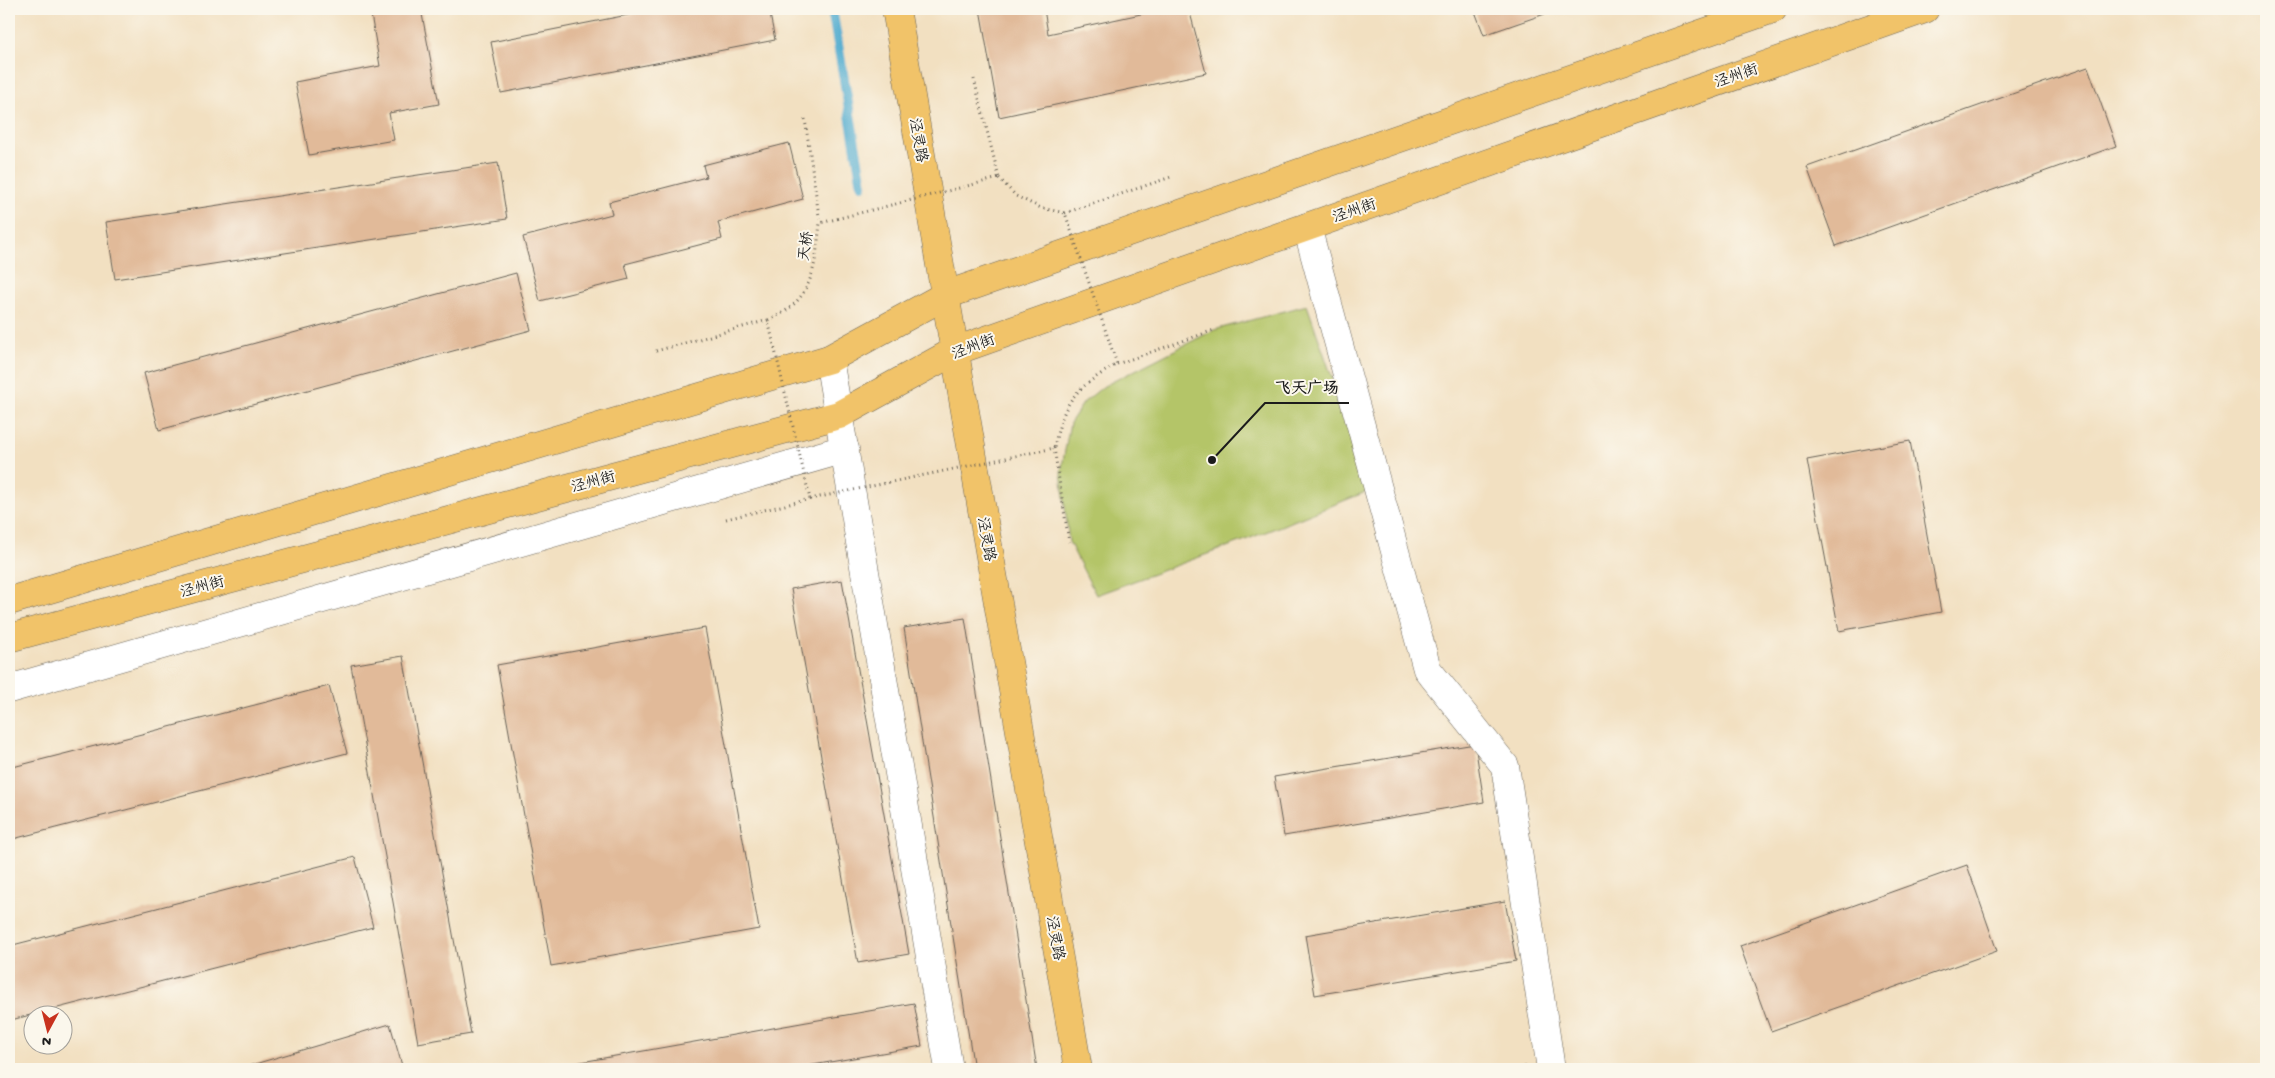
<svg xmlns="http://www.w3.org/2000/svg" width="2275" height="1078" font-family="'Gochi Hand','LXGW WenKai TC',sans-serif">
	<rect width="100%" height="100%" fill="#fbf7ec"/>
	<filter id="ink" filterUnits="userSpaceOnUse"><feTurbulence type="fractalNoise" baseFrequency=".02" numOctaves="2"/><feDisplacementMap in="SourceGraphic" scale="10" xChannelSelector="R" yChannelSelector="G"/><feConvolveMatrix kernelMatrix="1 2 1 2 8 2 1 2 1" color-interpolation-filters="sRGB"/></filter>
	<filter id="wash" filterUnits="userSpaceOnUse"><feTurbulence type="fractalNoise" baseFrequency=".0096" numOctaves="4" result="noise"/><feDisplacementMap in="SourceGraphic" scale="20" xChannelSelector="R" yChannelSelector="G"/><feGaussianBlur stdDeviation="1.12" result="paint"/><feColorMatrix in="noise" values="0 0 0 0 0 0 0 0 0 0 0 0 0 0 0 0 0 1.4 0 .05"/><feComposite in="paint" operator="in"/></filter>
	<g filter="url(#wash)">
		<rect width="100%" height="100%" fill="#f2e0c1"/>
		<!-- green -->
		<polygon fill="#b4c568" stroke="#687042" points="1307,305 1371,490 1243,541 1096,595 1069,542 1061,472 1070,423 1084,402 1104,386 1214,330"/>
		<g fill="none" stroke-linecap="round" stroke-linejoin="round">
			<!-- stream -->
			<polyline stroke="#51accf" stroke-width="10" points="832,9 862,185"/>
		</g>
		<g id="blocks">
			<!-- building -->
			<g fill="#e1ba99">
				<polygon points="370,9 421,9 439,104 389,113 394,140 309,155 295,82 380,66"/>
				<polygon points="658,9 769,9 775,40 501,93 491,42"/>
				<polygon points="980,9 1044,9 1048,34 1164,9 1189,9 1206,73 999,117"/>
				<polygon points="1474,9 1559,9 1484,35"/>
				<polygon points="2088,67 2116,146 1836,246 1807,167"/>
				<polygon points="789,143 803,199 718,222 722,239 625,264 629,279 540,301 523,237 612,214 609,202 706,177 703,165"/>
				<polygon points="498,163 507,219 115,279 106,222"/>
				<polygon points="516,273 531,330 159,430 144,373"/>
				<polygon points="1910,441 1941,612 1839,631 1807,460"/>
				<polygon points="842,580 909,954 858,963 791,589"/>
				<polygon points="965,618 1037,1069 974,1069 904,628"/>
				<polygon points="705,628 759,929 551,966 497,665"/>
				<polygon points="403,656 471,1034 418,1043 351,665"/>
				<polygon points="329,686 347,753 9,840 9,768"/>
				<polygon points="1475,744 1484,802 1284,836 1274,777"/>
				<polygon points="355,857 373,927 11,1020 9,1011 9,946"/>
				<polygon points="1967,865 1997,951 1771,1031 1740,946"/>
				<polygon points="1505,901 1516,961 1315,995 1305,935"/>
				<polygon points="914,1003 922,1046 790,1069 542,1069"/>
				<polygon points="390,1024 403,1069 238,1069"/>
				<polygon points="1526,1066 1527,1069 1512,1069 1512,1068"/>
			</g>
		</g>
	</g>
	<g filter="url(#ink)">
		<use href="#blocks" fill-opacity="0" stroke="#676156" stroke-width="1"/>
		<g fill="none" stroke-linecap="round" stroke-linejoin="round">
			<!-- minor casing -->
			<g stroke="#676156" stroke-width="29">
				<g id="minor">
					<polyline points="1307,227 1427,669 1505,766 1551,1069"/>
					<polyline points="829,359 949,1069"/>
					<polyline points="9,689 845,449"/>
				</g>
			</g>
			<!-- major casing -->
			<g stroke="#676156" stroke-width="29">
				<g id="major">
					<polyline points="896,9 1078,1069"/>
					<polyline points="9,601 829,359 946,295 1773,9"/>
					<polyline points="9,638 839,415 955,351 1925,9"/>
				</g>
			</g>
			<!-- path -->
			<g stroke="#676156" stroke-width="3" stroke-dasharray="1 4" stroke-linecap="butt">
				<polyline points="974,79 999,178"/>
				<polyline points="805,119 820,223"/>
				<polyline points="1065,213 1171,177"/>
				<polyline points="656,351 768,320"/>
				<polyline points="1117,364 1214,330"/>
				<polyline points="1054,448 1069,542"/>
				<polyline points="726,519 810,499"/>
			</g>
			<!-- minor -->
			<use href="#minor" stroke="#fff" stroke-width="28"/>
			<!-- major -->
			<use href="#major" stroke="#f1c369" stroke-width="28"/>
			<!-- path-bridge -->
			<path stroke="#676156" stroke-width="3" stroke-dasharray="1 4" stroke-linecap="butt" d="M999,178L1016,196L1041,208L1065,213L1117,364C1075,389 1064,399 1054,448L810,499L768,320C814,302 815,266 820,223Z"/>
		</g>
	</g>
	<g text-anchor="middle" stroke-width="4" stroke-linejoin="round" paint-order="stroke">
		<!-- street labels -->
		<g font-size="15" fill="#1c1c1c" stroke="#fbf7ec">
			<text transform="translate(1736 75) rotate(-19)" y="5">泾州街</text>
			<text transform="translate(919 140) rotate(80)" y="5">泾灵路</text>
			<text transform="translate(1354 210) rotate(-19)" y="5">泾州街</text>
			<text transform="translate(805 246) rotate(-82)" y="5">天桥</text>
			<text transform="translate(973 346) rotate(-21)" y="5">泾州街</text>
			<text transform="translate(593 481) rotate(-15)" y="5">泾州街</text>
			<text transform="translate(987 539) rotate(80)" y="5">泾灵路</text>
			<text transform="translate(202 586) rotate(-15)" y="5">泾州街</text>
			<text transform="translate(1056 938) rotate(80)" y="5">泾灵路</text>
		</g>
	</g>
	<!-- callouts -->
	<path fill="none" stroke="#1c1c1c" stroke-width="2" d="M1212 460L1265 403H1349"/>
	<circle fill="#1c1c1c" stroke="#fbf7ec" stroke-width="2" cx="1212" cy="460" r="5"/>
	<g font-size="16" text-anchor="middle" font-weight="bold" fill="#1c1c1c" stroke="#fbf7ec" stroke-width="4" stroke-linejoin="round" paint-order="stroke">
		<text x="1307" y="393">飞天广场</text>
	</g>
	<!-- margin -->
	<rect width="2275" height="1078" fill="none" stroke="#fbf7ec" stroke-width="30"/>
	<!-- north arrow -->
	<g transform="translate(48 1030) rotate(187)"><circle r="24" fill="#fbf7ec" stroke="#a29f99"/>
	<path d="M0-4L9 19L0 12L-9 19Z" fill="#c8321e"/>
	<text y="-8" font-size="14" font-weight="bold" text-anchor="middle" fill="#1c1c1c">N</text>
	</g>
</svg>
